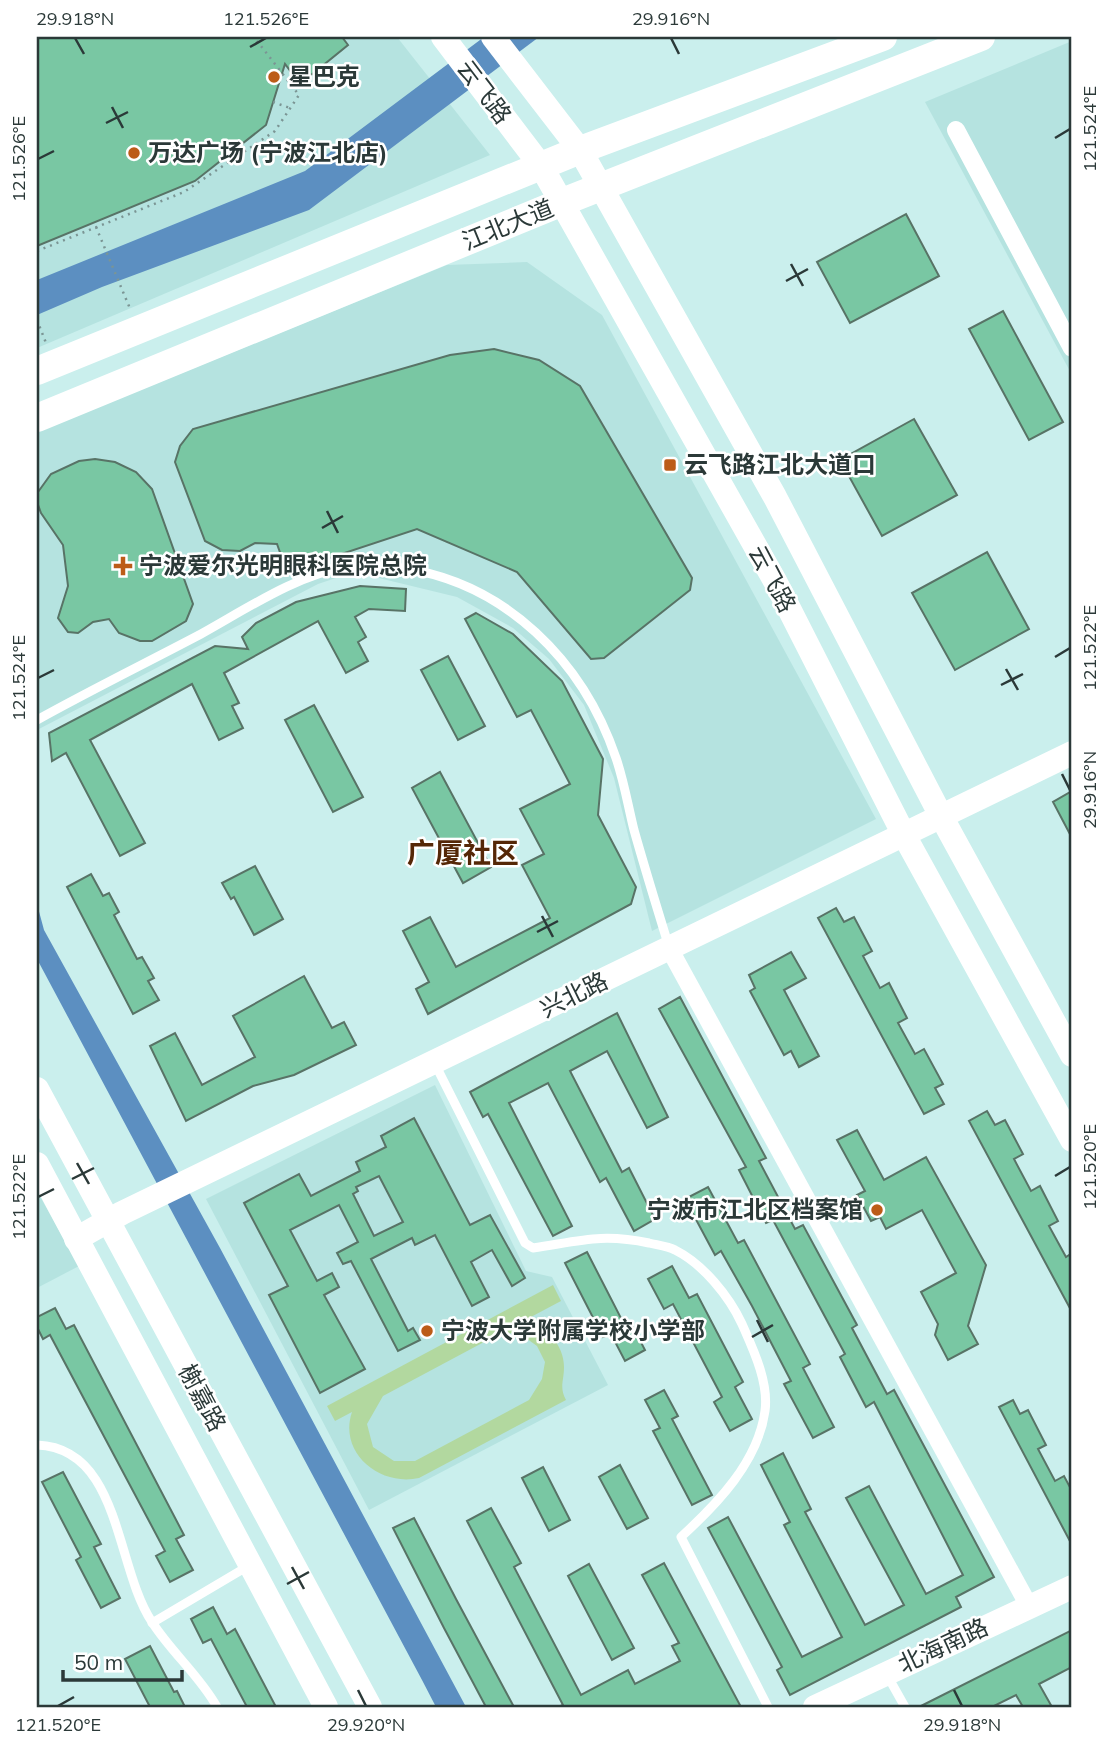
<svg xmlns="http://www.w3.org/2000/svg" width="1109" height="1744" font-family="Mulish,'Noto Sans SC',sans-serif">
	<rect width="100%" height="100%" fill="#caefed"/>
	<!-- built -->
	<g fill="#b5e3e0">
		<polygon points="37,37 397,37 490,155 37,348"/>
		<polygon points="1072,41 1072,375 925,102"/>
		<polygon points="527,262 602,315 876,819 652,931 614,778 584,705 549,659 513,628 457,597 354,572 318,584 37,730 37,432 447,265"/>
		<polygon points="435,1085 526,1271 552,1277 608,1385 369,1510 206,1199"/>
		<polygon points="37,1191 79,1266 37,1288"/>
	</g>
	<!-- green -->
	<path fill="#b2d89f" fill-rule="evenodd" d="M553,1285L561,1301L529,1318C546,1329 564,1344 564,1367C564,1381 559,1387 566,1400L419,1478C380,1487 338,1453 352,1412L335,1421L327,1406ZM519,1333L537,1346L545,1362L542,1379L529,1400L415,1461H394L373,1447L367,1424L383,1396L499,1334Z"/>
	<!-- water -->
	<g fill="#5c8fc1">
		<polygon points="484,37 539,37 309,210 102,287 37,315 37,280 305,171"/>
		<polygon points="37,904 44,930 220,1248 466,1707 436,1707 422,1680 37,959"/>
	</g>
	<!-- building -->
	<g fill="#79c7a3" stroke="#587366" stroke-width="2" fill-rule="evenodd">
		<polygon points="37,37 342,37 348,45 300,84 285,64 266,125 195,181 37,246"/>
		<polygon points="906,214 939,276 850,323 817,262"/>
		<polygon points="1003,311 1063,422 1029,440 969,329"/>
		<polygon points="494,349 539,360 580,386 692,578 690,590 604,658 591,659 517,572 417,529 287,572 277,544 255,543 240,551 222,550 205,541 175,462 180,446 193,429 450,355"/>
		<polygon points="914,419 957,495 882,536 840,460"/>
		<polygon points="95,459 115,462 136,472 152,489 193,604 186,621 152,641 140,641 119,633 109,619 93,622 78,633 68,632 58,618 68,586 63,545 41,513 37,502 38,492 51,474 79,461"/>
		<polygon points="987,552 1029,629 955,670 912,593"/>
		<polygon points="360,586 406,589 405,611 369,609 355,617 366,637 358,642 368,661 346,673 318,621 224,673 239,703 232,706 243,728 219,740 192,684 90,740 145,843 120,856 66,753 52,761 49,733 215,646 248,649 242,637 256,623 296,602"/>
		<polygon points="476,613 513,634 562,681 603,759 598,815 636,887 631,904 428,1014 416,989 429,982 403,931 430,917 456,967 550,918 522,865 544,854 520,809 570,784 531,710 517,717 465,619"/>
		<polygon points="448,656 485,726 458,740 421,670"/>
		<polygon points="314,705 363,797 333,812 285,720"/>
		<polygon points="440,772 491,867 463,883 412,788"/>
		<polygon points="1072,791 1072,838 1053,802"/>
		<polygon points="255,866 283,919 254,935 234,897 231,899 222,883"/>
		<polygon points="91,874 103,896 109,893 119,912 114,915 137,959 142,957 154,978 148,981 159,1000 133,1014 67,887"/>
		<polygon points="836,908 844,922 854,917 872,951 863,956 880,988 889,983 907,1018 898,1023 915,1054 924,1049 943,1084 935,1088 944,1104 924,1114 818,918"/>
		<polygon points="791,952 806,978 784,990 819,1056 799,1067 791,1051 784,1055 750,991 755,988 749,975"/>
		<polygon points="304,976 332,1028 344,1022 356,1045 294,1075 253,1086 186,1121 150,1046 175,1033 202,1085 255,1057 233,1016"/>
		<polygon points="680,997 766,1158 759,1161 795,1229 803,1225 857,1325 852,1328 887,1394 894,1390 994,1577 956,1597 961,1607 790,1695 777,1670 782,1667 708,1528 728,1517 802,1657 842,1637 784,1525 790,1522 761,1465 783,1453 811,1509 805,1512 865,1625 904,1605 846,1498 869,1486 926,1594 963,1575 874,1402 866,1407 840,1357 845,1354 773,1220 766,1223 739,1170 746,1167 659,1009"/>
		<polygon points="617,1013 668,1117 647,1128 607,1051 570,1071 622,1172 629,1168 655,1219 634,1231 606,1178 600,1182 548,1083 509,1103 572,1226 553,1236 488,1114 483,1117 470,1092"/>
		<polygon points="987,1111 995,1125 1005,1120 1023,1154 1014,1159 1031,1191 1040,1186 1058,1221 1049,1226 1066,1257 1072,1253 1072,1312 969,1121"/>
		<path d="M414,1118L470,1225L490,1215L525,1278L512,1286L492,1250L471,1262L489,1297L472,1306L435,1235L415,1245L412,1238L371,1259L408,1331L413,1328L420,1340L398,1351L351,1261L343,1264L337,1253L358,1242L339,1205L290,1230L317,1281L332,1273L339,1287L324,1295L365,1369L320,1393L269,1295L288,1286L244,1203L299,1174L311,1196L360,1171L356,1162L386,1147L381,1136ZM379,1176L403,1222L374,1236L353,1194L358,1191L356,1187Z"/>
		<polygon points="857,1130 884,1180 926,1157 986,1265 968,1326 978,1344 948,1360 935,1335 938,1324 921,1292 956,1273 922,1210 886,1229 880,1217 871,1221 857,1195 865,1191 837,1140"/>
		<polygon points="708,1187 738,1243 744,1240 810,1364 803,1368 834,1427 813,1438 784,1384 791,1381 752,1306 721,1251 715,1255 685,1199"/>
		<polygon points="587,1252 626,1328 632,1325 645,1350 625,1361 611,1334 603,1337 565,1263"/>
		<polygon points="672,1266 689,1298 697,1294 743,1382 735,1387 752,1419 730,1431 714,1402 722,1397 673,1304 664,1309 648,1279"/>
		<polygon points="55,1308 66,1329 74,1325 184,1535 176,1539 193,1570 170,1582 156,1556 165,1551 50,1335 43,1339 37,1327 37,1317"/>
		<polygon points="664,1390 678,1416 672,1419 712,1495 692,1505 653,1431 660,1428 645,1400"/>
		<polygon points="1013,1400 1020,1414 1028,1410 1046,1445 1038,1449 1055,1481 1064,1476 1072,1491 1072,1545 999,1407"/>
		<polygon points="620,1465 648,1518 627,1529 599,1477"/>
		<polygon points="543,1467 570,1520 549,1531 522,1478"/>
		<polygon points="63,1472 101,1544 94,1547 120,1598 101,1608 76,1560 81,1557 42,1482"/>
		<polygon points="491,1508 521,1563 514,1567 581,1695 628,1670 635,1684 680,1661 672,1646 679,1643 642,1575 664,1563 741,1707 558,1707 563,1705 467,1521"/>
		<polygon points="414,1518 456,1599 514,1707 486,1707 444,1628 393,1528"/>
		<polygon points="589,1564 634,1648 612,1660 568,1576"/>
		<polygon points="213,1607 227,1634 235,1629 276,1707 247,1707 211,1639 203,1643 191,1619"/>
		<polygon points="1072,1630 1072,1667 1039,1684 1052,1707 1023,1707 1016,1695 992,1707 919,1707"/>
		<polygon points="150,1646 174,1692 177,1691 185,1707 150,1707 125,1659"/>
	</g>
	<g fill="none" stroke-linecap="round" stroke-linejoin="round">
		<!-- path -->
		<g stroke="#7b9594" stroke-width="2.5" stroke-dasharray="2 5" stroke-linecap="butt">
			<polyline points="273,102 290,108"/>
			<polyline points="96,227 131,311"/>
			<polyline points="37,251 184,192 275,131 299,95 254,37"/>
			<polyline points="37,320 46,343"/>
		</g>
		<!-- lane -->
		<g stroke="#fff" stroke-width="9">
			<path d="M37,720C91,690 146,663 201,634C248,608 296,575 349,566C365,564 386,566 402,568C506,583 583,661 616,758C624,781 628,806 634,830C645,869 657,908 669,947"/>
			<path d="M434,1062L525,1243L533,1248C580,1241 601,1233 649,1243C657,1245 668,1246 675,1250C703,1264 729,1296 742,1324C753,1349 769,1382 765,1411C758,1462 717,1504 681,1537L768,1707"/>
			<path d="M37,1445C121,1448 115,1567 152,1622C171,1652 200,1676 217,1707"/>
			<polyline points="152,1623 250,1565"/>
			<polyline points="887,1675 905,1707"/>
		</g>
		<!-- street -->
		<g stroke="#fff" stroke-width="18">
			<polyline points="956,130 1072,348"/>
			<polyline points="669,948 1029,1606"/>
		</g>
		<!-- secondary -->
		<g stroke="#fff" stroke-width="24">
			<polyline points="443,37 541,166 775,581 904,835 1072,1140"/>
			<polyline points="493,37 580,150 775,497 941,816 1072,1055"/>
			<polyline points="37,1089 370,1707"/>
			<polyline points="37,1164 326,1707"/>
			<polyline points="76,1239 122,1213 1072,753"/>
			<polyline points="815,1707 1072,1587"/>
		</g>
		<!-- primary -->
		<g stroke="#fff" stroke-width="28">
			<polyline points="37,371 580,150 883,37"/>
			<polyline points="37,418 560,203 981,37"/>
		</g>
	</g>
	<!-- ticks -->
	<path fill="none" stroke="#2b3938" stroke-width="2.5" d="M75,38L84,54M671,38L679,54M250,47L266,38M112,107L123,128M106,123L128,112M1055,138L1070,129M38,159L54,151M791,264L803,286M786,281L808,269M327,511L338,533M322,528L343,516M1055,657L1070,648M1006,669L1018,690M38,678L54,670M1001,685L1023,674M1062,774L1070,790M542,916L553,937M537,932L558,921M77,1163L89,1184M1055,1176L1070,1167M72,1179L94,1168M38,1197L54,1189M757,1320L768,1342M752,1337L773,1325M292,1567L304,1589M287,1584L309,1572M358,1690L366,1706M954,1690L962,1706M58,1706L74,1697"/>
	<!-- markers -->
	<g fill="#bc5c18" stroke="#fff" stroke-width="2.5">
		<circle cx="274" cy="77" r="7"/>
		<circle cx="134" cy="153" r="7"/>
		<rect x="663" y="458" width="14" height="14" rx="3.5"/>
		<path d="M119.5 555.5h7v7h7v7h-7v7h-7v-7h-7v-7h7z"/>
		<circle cx="877" cy="1210" r="7"/>
		<circle cx="427" cy="1331" r="7"/>
	</g>
	<g text-anchor="middle" stroke-width="5" stroke-linejoin="round" paint-order="stroke">
		<!-- poi labels -->
		<g font-size="24" font-weight="bold" fill="#2b3938" stroke="#fff" text-anchor="start">
			<text x="288" y="85">星巴克</text>
			<text x="148" y="161">万达广场 (宁波江北店)</text>
			<text x="684" y="473">云飞路江北大道口</text>
			<text x="139" y="574">宁波爱尔光明眼科医院总院</text>
			<text x="863" y="1218" text-anchor="end">宁波市江北区档案馆</text>
			<text x="441" y="1339">宁波大学附属学校小学部</text>
		</g>
		<!-- street labels -->
		<g font-size="24" fill="#2b3938" stroke="#fff">
			<text transform="translate(484 92) rotate(53)" y="8">云飞路</text>
			<text transform="translate(508 225) rotate(-22)" y="8">江北大道</text>
			<text transform="translate(772 579) rotate(62)" y="8">云飞路</text>
			<text transform="translate(574 995) rotate(-26)" y="8">兴北路</text>
			<text transform="translate(202 1398) rotate(62)" y="8">榭嘉路</text>
			<text transform="translate(943 1646) rotate(-25)" y="8">北海南路</text>
		</g>
		<!-- quarter labels -->
		<g font-size="28" font-weight="bold" fill="#552707" stroke="#fff">
			<text x="463" y="863">广厦社区</text>
		</g>
	</g>
	<!-- border -->
	<rect width="1109" height="1744" fill="none" stroke="#ffffff" stroke-width="77"/>
	<!-- scale -->
	<path d="M63 1670v10h119v-10" fill="none" stroke="#2b3938" stroke-width="3.5"/>
	<text x="74" y="1670" font-size="21" fill="#2b3938" stroke="#ffffff" stroke-width="5" paint-order="stroke">50 m</text>
	<rect x="38" y="38" width="1032" height="1668" fill="none" stroke="#2b3938" stroke-width="2.5"/>
	<g font-size="18" text-anchor="middle" fill="#2b3938">
		<text x="75" y="25">29.918°N</text>
		<text x="266" y="25">121.526°E</text>
		<text x="671" y="25">29.916°N</text>
		<text transform="translate(1090 129) rotate(-90)" y="6">121.524°E</text>
		<text transform="translate(19 159) rotate(-90)" y="6">121.526°E</text>
		<text transform="translate(1090 648) rotate(-90)" y="6">121.522°E</text>
		<text transform="translate(19 678) rotate(-90)" y="6">121.524°E</text>
		<text transform="translate(1090 790) rotate(-90)" y="6">29.916°N</text>
		<text transform="translate(1090 1167) rotate(-90)" y="6">121.520°E</text>
		<text transform="translate(19 1197) rotate(-90)" y="6">121.522°E</text>
		<text x="58" y="1731">121.520°E</text>
		<text x="366" y="1731">29.920°N</text>
		<text x="962" y="1731">29.918°N</text>
	</g>
</svg>
